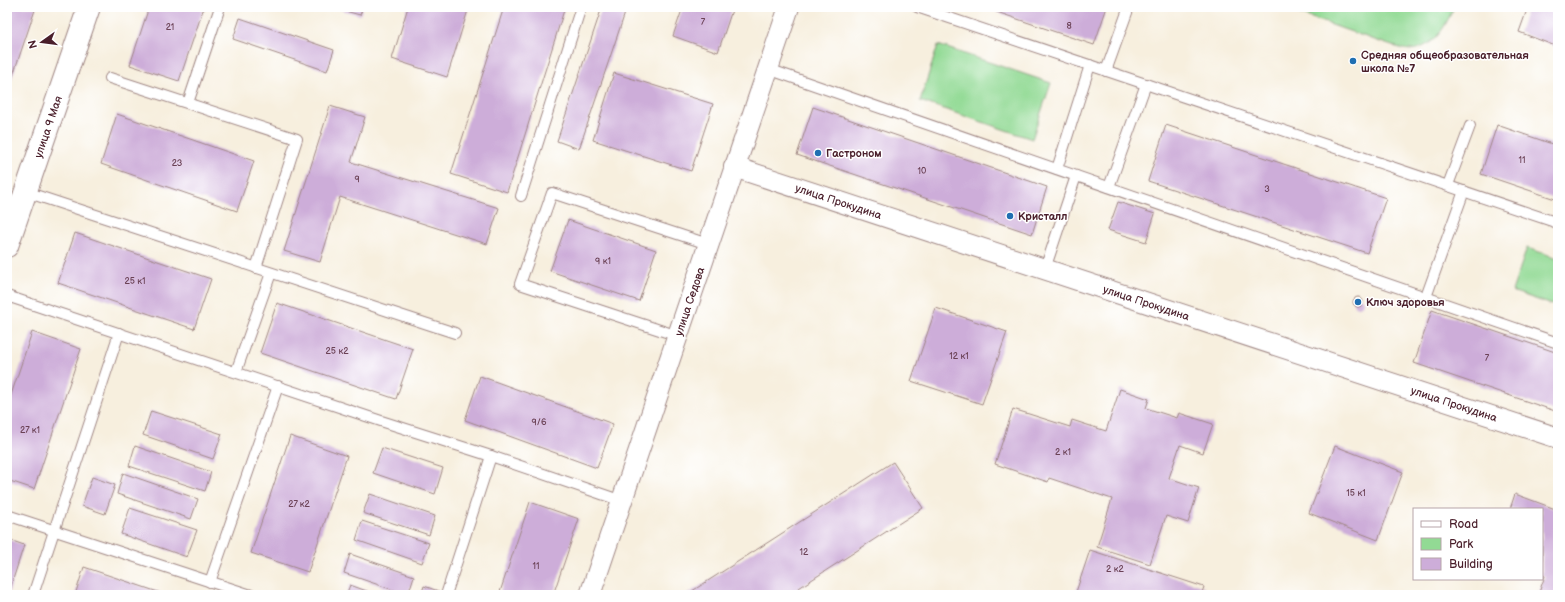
<svg xmlns="http://www.w3.org/2000/svg" width="1565" height="602" font-family="'Balsamiq Sans',sans-serif">
	<rect width="100%" height="100%" fill="#fff"/>
	<filter id="ink" filterUnits="userSpaceOnUse"><feTurbulence type="fractalNoise" baseFrequency=".025" numOctaves="2"/><feDisplacementMap in="SourceGraphic" scale="8" xChannelSelector="R" yChannelSelector="G"/><feConvolveMatrix kernelMatrix="1 2 1 2 8 2 1 2 1" color-interpolation-filters="sRGB"/></filter>
	<filter id="wash" filterUnits="userSpaceOnUse"><feTurbulence type="fractalNoise" baseFrequency=".012" numOctaves="4" result="noise"/><feDisplacementMap in="SourceGraphic" scale="16" xChannelSelector="R" yChannelSelector="G"/><feGaussianBlur stdDeviation="0.9" result="paint"/><feColorMatrix in="noise" values="0 0 0 0 0 0 0 0 0 0 0 0 0 0 0 0 0 1.4 0 .05"/><feComposite in="paint" operator="in"/></filter>
	<g filter="url(#wash)">
		<rect width="100%" height="100%" fill="#f7efde"/>
		<!-- green -->
		<g fill="#92da94" stroke="#6e7c60">
			<path d="M1280,7H1454C1445,27 1435,47 1411,50C1405,50 1398,47 1392,46Z"/>
			<polygon points="938,45 1051,83 1032,139 920,101"/>
			<polygon points="1527,248 1558,258 1558,307 1512,291"/>
		</g>
		<g id="blocks">
			<!-- building -->
			<g fill="#cdadd9">
				<polygon points="7,7 36,7 9,87 7,86"/>
				<polygon points="149,7 204,7 179,81 130,65"/>
				<polygon points="339,7 363,7 360,15 338,9"/>
				<polygon points="408,7 469,7 447,77 392,59"/>
				<polygon points="504,7 565,7 507,192 451,174"/>
				<polygon points="602,7 627,7 579,149 557,141"/>
				<polygon points="683,7 733,7 718,52 673,36"/>
				<polygon points="982,7 1107,7 1094,45"/>
				<polygon points="1528,7 1558,7 1558,47 1519,32"/>
				<polygon points="240,18 334,50 327,71 233,39"/>
				<polygon points="614,73 713,104 691,171 593,140"/>
				<polygon points="330,106 365,117 351,162 499,208 487,244 340,197 320,262 284,251"/>
				<polygon points="813,107 1047,187 1032,234 797,155"/>
				<polygon points="117,114 254,161 237,211 101,164"/>
				<polygon points="1166,125 1386,198 1367,253 1148,181"/>
				<polygon points="1497,125 1558,146 1558,200 1481,174"/>
				<polygon points="1118,202 1155,214 1146,242 1108,230"/>
				<polygon points="568,220 656,250 639,301 550,271"/>
				<polygon points="75,233 211,279 194,329 58,283"/>
				<circle cx="1358" cy="302" r="5"/>
				<polygon points="277,303 413,349 396,399 260,353"/>
				<polygon points="936,308 1007,332 982,404 911,381"/>
				<polygon points="1432,310 1558,353 1558,412 1414,363"/>
				<polygon points="32,332 81,349 34,489 7,480 7,407"/>
				<polygon points="480,376 613,424 597,468 465,420"/>
				<polygon points="1120,389 1149,399 1146,408 1177,418 1179,413 1213,424 1203,453 1180,445 1169,478 1199,488 1188,523 1166,516 1150,564 1097,547 1112,499 1049,478 1048,482 995,464 1013,409 1070,427 1072,420 1106,431"/>
				<polygon points="151,411 222,434 213,459 143,435"/>
				<polygon points="290,436 347,456 308,572 251,553"/>
				<polygon points="135,446 211,472 205,491 129,466"/>
				<polygon points="1335,446 1403,472 1378,540 1309,513"/>
				<polygon points="382,448 443,468 435,494 373,473"/>
				<polygon points="893,462 923,508 788,595 686,595"/>
				<polygon points="123,473 198,499 191,519 117,494"/>
				<polygon points="92,477 115,485 105,514 82,506"/>
				<polygon points="370,494 435,516 429,535 363,513"/>
				<polygon points="1515,494 1558,510 1558,595 1538,595 1545,576 1542,575 1542,509 1510,509"/>
				<polygon points="530,502 579,519 553,595 499,595"/>
				<polygon points="130,508 197,530 187,557 121,534"/>
				<polygon points="362,521 429,543 422,563 356,540"/>
				<polygon points="7,539 24,545 8,595 7,595"/>
				<polygon points="1090,550 1204,587 1201,595 1075,595"/>
				<polygon points="350,554 414,576 408,595 344,573"/>
				<polygon points="84,567 167,595 75,595"/>
				<polygon points="350,585 378,595 346,595"/>
				<polygon points="424,586 444,593 443,595 421,595"/>
			</g>
		</g>
	</g>
	<g filter="url(#ink)">
		<use href="#blocks" fill-opacity="0" stroke="#a08784" stroke-width="1"/>
		<g fill="none" stroke-linecap="round" stroke-linejoin="round">
			<!-- lane casing -->
			<g stroke="#a08784" stroke-width="12">
				<g id="lane">
					<polyline points="917,7 1558,223"/>
					<polyline points="768,69 1558,343"/>
					<polyline points="1106,71 1129,7"/>
					<polyline points="110,78 297,139 256,268"/>
					<polyline points="188,103 220,7"/>
					<polyline points="1057,169 1090,65"/>
					<polyline points="1448,185 1470,126"/>
					<polyline points="1109,187 1146,84"/>
					<polyline points="26,192 455,333"/>
					<polyline points="521,196 581,7"/>
					<polyline points="1045,269 1076,176"/>
					<polyline points="7,296 381,421 491,456 622,501"/>
					<polyline points="1426,297 1464,191"/>
					<polyline points="678,336 520,284 552,193 708,244"/>
					<polyline points="236,372 271,273"/>
					<polyline points="7,515 251,595"/>
					<polyline points="210,582 278,386"/>
					<polyline points="33,595 119,333"/>
					<polyline points="446,595 491,456"/>
				</g>
			</g>
			<!-- street casing -->
			<g stroke="#a08784" stroke-width="22">
				<g id="street">
					<path id="s1" d="M734,167L1558,438"/>
					<path id="s2" d="M590,595L789,7"/>
				</g>
			</g>
			<!-- primary casing -->
			<g stroke="#a08784" stroke-width="24">
				<g id="primary">
					<path id="s3" d="M7,246L89,7"/>
				</g>
			</g>
			<!-- lane -->
			<use href="#lane" stroke="#fff" stroke-width="10"/>
			<!-- street -->
			<use href="#street" stroke="#fff" stroke-width="20"/>
			<!-- primary -->
			<use href="#primary" stroke="#fff" stroke-width="22"/>
		</g>
	</g>
	<!-- markers -->
	<g fill="#1f6fb2" stroke="#fff" stroke-width="1.5">
		<circle cx="1353" cy="61" r="4"/>
		<circle cx="818" cy="153" r="4"/>
		<circle cx="1010" cy="216" r="4"/>
		<circle cx="1358" cy="302" r="4"/>
	</g>
	<g text-anchor="middle" stroke-width="3" stroke-linejoin="round" paint-order="stroke">
		<!-- number labels -->
		<g font-size="9" fill="#6b4256">
			<text x="703" y="25">7</text>
			<text x="1069" y="29">8</text>
			<text x="170" y="30">21</text>
			<text x="1522" y="163">11</text>
			<text x="177" y="166">23</text>
			<text x="922" y="174">10</text>
			<text x="357" y="182">9</text>
			<text x="1267" y="192">3</text>
			<text x="603" y="264">9 к1</text>
			<text x="135" y="284">25 к1</text>
			<text x="337" y="354">25 к2</text>
			<text x="959" y="359">12 к1</text>
			<text x="1487" y="361">7</text>
			<text x="539" y="425">9/6</text>
			<text x="30" y="433">27 к1</text>
			<text x="1063" y="455">2 к1</text>
			<text x="1356" y="496">15 к1</text>
			<text x="299" y="507">27 к2</text>
			<text x="804" y="555">12</text>
			<text x="536" y="569">11</text>
			<text x="1115" y="572">2 к2</text>
		</g>
		<!-- poi labels -->
		<g font-size="11" font-weight="bold" fill="#4a1f2b" stroke="#fff" text-anchor="start">
			<text x="1361" y="59">Средняя общеобразовательная<tspan x="1361" dy="13">школа №7</tspan></text>
			<text x="826" y="157">Гастроном</text>
			<text x="1018" y="220">Кристалл</text>
			<text x="1366" y="306">Ключ здоровья</text>
		</g>
		<!-- street labels -->
		<g font-size="11" fill="#4a1f2b" stroke="#fff">
			<text dy="4" stroke="none"><textPath href="#s3" startOffset="126">улица 9 Мая</textPath></text>
			<text dy="4" stroke="none"><textPath href="#s1" startOffset="110">улица Прокудина</textPath></text>
			<text dy="4" stroke="none"><textPath href="#s2" startOffset="310">улица Седова</textPath></text>
			<text dy="4" stroke="none"><textPath href="#s1" startOffset="434">улица Прокудина</textPath></text>
			<text dy="4" stroke="none"><textPath href="#s1" startOffset="758">улица Прокудина</textPath></text>
		</g>
	</g>
	<!-- margin -->
	<rect width="1565" height="602" fill="none" stroke="#fff" stroke-width="24"/>
	<!-- legend -->
	<rect x="1413" y="508" width="130" height="72" fill="#ffffff" stroke="#b7a5aa"/>
	<rect x="1421" y="521" width="20" height="6" fill="#ffffff" stroke="#b7a5aa"/>
	<text x="1449" y="528" font-size="12" fill="#4a1f2b">Road</text>
	<rect x="1421" y="538" width="20" height="12" fill="#92da94" stroke="#b7a5aa"/>
	<text x="1449" y="548" font-size="12" fill="#4a1f2b">Park</text>
	<rect x="1421" y="558" width="20" height="12" fill="#cdadd9" stroke="#b7a5aa"/>
	<text x="1449" y="568" font-size="12" fill="#4a1f2b">Building</text>
	<!-- north arrow -->
	<g transform="translate(42 42) rotate(256)" stroke="#ffffff" stroke-width="3" paint-order="stroke">
	<path d="M0-3L7 15L0 10L-7 15Z" fill="#4a1f2b"/>
	<text y="-6" font-size="11" font-weight="bold" text-anchor="middle" fill="#4a1f2b">N</text>
	</g>
</svg>
